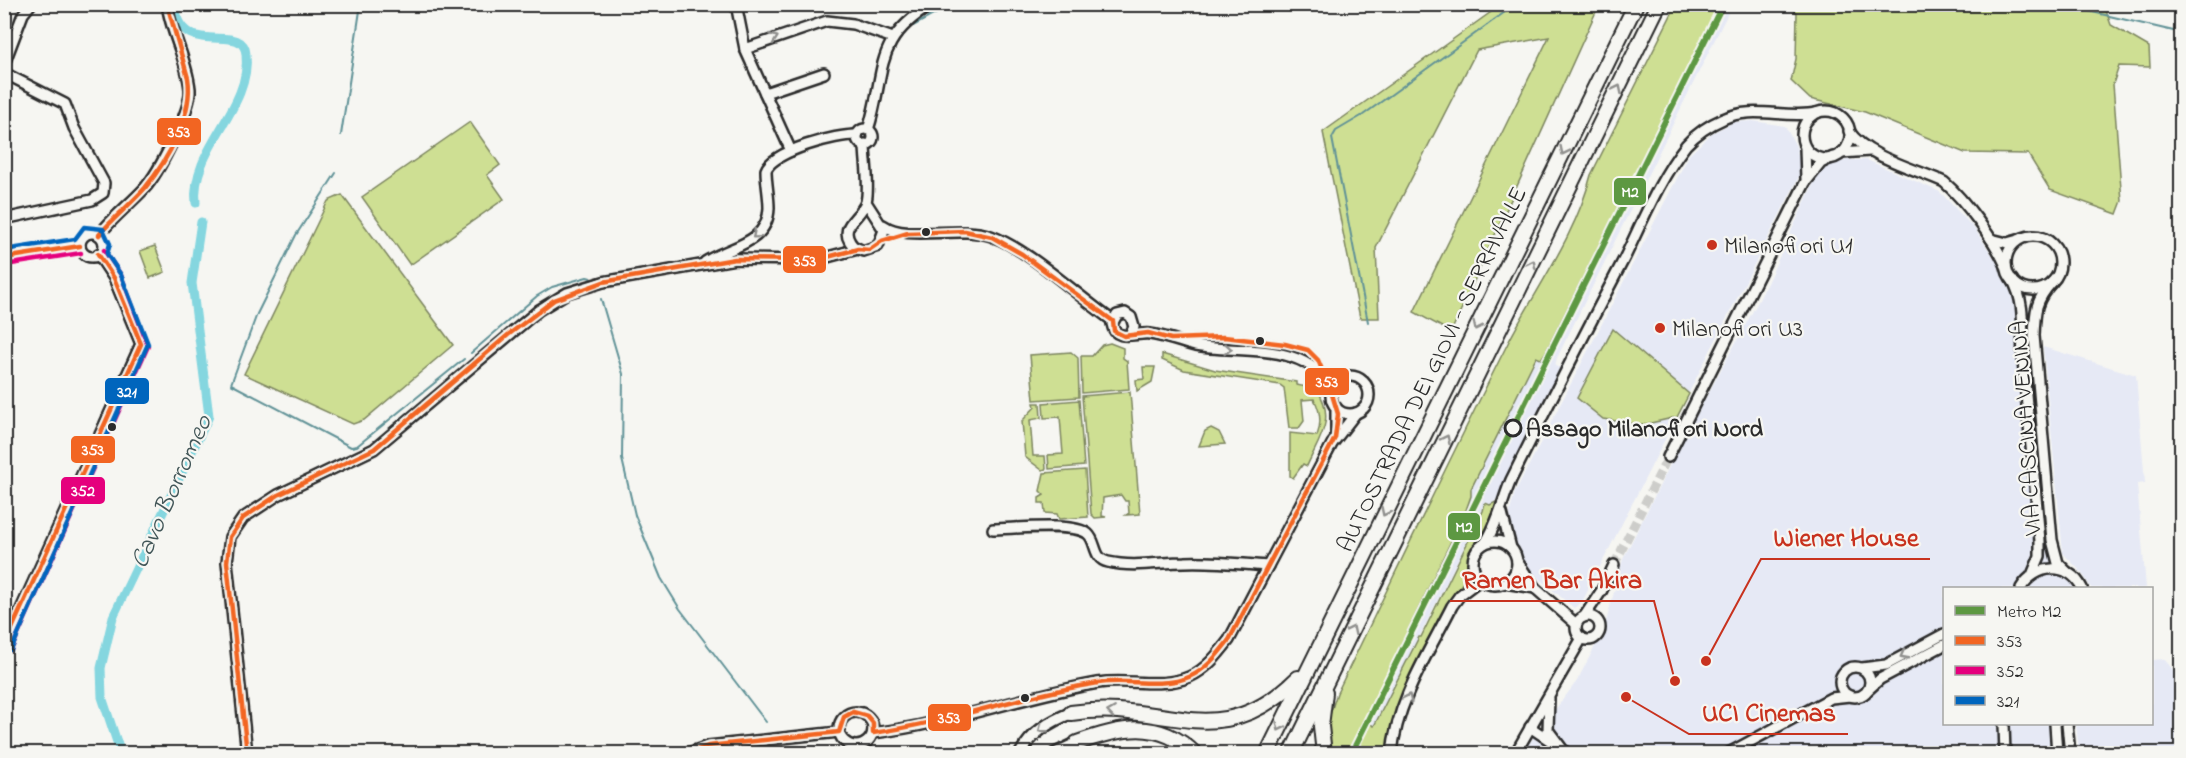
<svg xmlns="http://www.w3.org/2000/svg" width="2186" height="758" font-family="'Indie Flower',sans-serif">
	<rect width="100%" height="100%" fill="#f6f6f2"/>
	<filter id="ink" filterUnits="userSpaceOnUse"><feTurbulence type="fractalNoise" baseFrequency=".0167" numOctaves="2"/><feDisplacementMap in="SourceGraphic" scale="12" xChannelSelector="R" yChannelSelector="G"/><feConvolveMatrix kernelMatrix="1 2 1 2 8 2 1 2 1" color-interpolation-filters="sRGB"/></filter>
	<g filter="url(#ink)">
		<!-- built -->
		<g fill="#e6e9f5">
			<polygon points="1719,5 1732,5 1557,358 1555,366 1560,368 1494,504 1486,504 1374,727 1363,721 1465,511 1471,496 1471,489 1536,357 1545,353"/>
			<polygon points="1753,121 1785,126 1796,146 1802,171 1582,602 1574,608 1526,568 1511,530 1510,511 1515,492 1689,155 1712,133 1734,122"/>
			<polygon points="1847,160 1867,160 1940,192 1974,228 2035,318 2058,563 2082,588 1944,588 1944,724 2067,724 2070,753 1521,754 1577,681 1604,629 1623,559 1676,453 1761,296 1817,176 1828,166"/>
			<polygon points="2043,347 2136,375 2145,483 2137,484 2146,588 2091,588 2082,573 2063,553"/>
			<polygon points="2152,648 2153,660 2164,659 2181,679 2181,753 2079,753 2076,724 2152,724"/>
		</g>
		<!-- green -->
		<g fill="#cedf93" stroke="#7c855f" stroke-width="1.5">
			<polygon points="1501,5 1599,5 1451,332 1414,312 1549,37 1477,50 1376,248 1379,318 1360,318 1323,132"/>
			<path d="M1676,5H1719L1545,353L1541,359L1536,357L1471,489V496L1466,510L1364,721L1374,726L1419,637H1421L1483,511L1485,503L1490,505L1498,501L1493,523L1484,537L1471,549L1464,581L1450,599L1398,705L1390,730L1388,753L1329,754L1326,727L1337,693C1394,576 1450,458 1509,341C1537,287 1576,235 1591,175Z"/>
			<polygon points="1788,5 2104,5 2111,25 2149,47 2150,67 2119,66 2113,84 2122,201 2117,214 2050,190 2028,154 1965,153 1865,112 1810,99 1791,81 1796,59 1797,13"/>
			<polygon points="470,122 500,165 487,175 504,199 410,265 362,197"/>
			<polygon points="342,195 453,345 364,420 353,424 244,374 328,201"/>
			<polygon points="155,246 165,272 150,278 140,251"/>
			<polygon points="1613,329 1689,394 1677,417 1642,425 1603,419 1577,398"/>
			<polygon points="1110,343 1123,348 1123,358 1127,361 1129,389 1082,393 1081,356 1092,356 1102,345"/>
			<polygon points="1071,352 1078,358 1079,397 1034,400 1030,355"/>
			<path d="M1162,354L1215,370L1296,382V385L1317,389C1336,419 1320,437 1307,466L1303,464L1293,478L1290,476V433L1317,436C1322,423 1321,412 1314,399L1302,400L1304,421L1299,428H1289L1284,388L1280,385L1184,370L1162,360Z"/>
			<polygon points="1143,367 1155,367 1152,382 1137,391 1136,380 1144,379"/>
			<polygon points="1130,392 1140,514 1126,515 1129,513 1128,501 1125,501 1121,495 1103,498 1102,516 1106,517 1095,518 1091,514 1082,396"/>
			<polygon points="1079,400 1084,466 1049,469 1048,455 1063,454 1060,417 1044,418 1043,403"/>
			<polygon points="1034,403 1040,403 1041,418 1030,420 1033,456 1045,456 1046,469 1042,470 1025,457 1022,421 1035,407"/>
			<polygon points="1211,428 1219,432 1225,444 1199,446 1205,431"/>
			<polygon points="1085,470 1088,517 1059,519 1057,514 1045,513 1044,503 1039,503 1039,498 1044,495 1040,491 1044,473"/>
		</g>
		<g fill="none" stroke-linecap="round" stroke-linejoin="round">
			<!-- stream -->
			<g stroke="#619297" stroke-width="2">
				<polyline points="2058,4 2182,33"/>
				<polyline points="913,26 953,4"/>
				<polyline points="341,135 361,4"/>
				<polyline points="336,173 296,235 257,314 231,384 351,447 357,446 464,359"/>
				<polyline points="601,299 623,374 622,459 635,515 661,578 680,609 766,722"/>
				<polyline points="1368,322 1332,138 1336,131 1363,115 1516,4"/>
				<polyline points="471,353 537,296 552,287 587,277 591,278"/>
				<polyline points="788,752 789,754"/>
			</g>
			<!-- canal -->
			<g stroke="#85d6df" stroke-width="9">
				<path d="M174,4C180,63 243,19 246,54C252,109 190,148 196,203"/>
				<polyline points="121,754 102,697 101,668 113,617 209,416 192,283 201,222"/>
			</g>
			<!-- minor-tunnel -->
			<polyline stroke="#cdcdca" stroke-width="9" stroke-dasharray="9 4.5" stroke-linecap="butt" points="1614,565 1668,457"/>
			<!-- minor casing -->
			<g stroke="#2b2b2b" stroke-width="14">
				<g id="minor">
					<polyline points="736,4 745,49"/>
					<polyline points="4,64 23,14 31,4"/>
					<polyline points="4,73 65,104 74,128 104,183 103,193 92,200 4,219"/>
					<polyline points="765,93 824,73"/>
					<circle cx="1826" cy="135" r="24"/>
					<circle cx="865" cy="137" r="8"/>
					<path d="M868,130C887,70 871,41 933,4"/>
					<path d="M1849,131C1866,157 1916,169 1944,182C1965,200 1995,241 2006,266"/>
					<path d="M865,144C865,161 870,186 866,202C860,219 836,226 853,246L863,251L878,246L884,230L866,202"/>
					<polyline points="1805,148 1806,179"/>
					<polyline points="791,151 745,49 827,21 853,24 893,38"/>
					<polyline points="1841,153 1870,151"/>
					<path d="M883,225C907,242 959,225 991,236C1028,249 1079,297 1113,321"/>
					<circle cx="92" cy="245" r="12"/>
					<path d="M99,235C112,218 129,205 144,189C158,174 192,109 190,89C187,59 171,34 167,4"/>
					<circle cx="2033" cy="263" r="27"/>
					<polyline points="1991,239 2007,243 2018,240"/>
					<polyline points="4,258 80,246"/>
					<path d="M705,262C730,246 768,244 769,208C769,195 766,183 766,170C773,151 837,134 857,135"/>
					<path d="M2012,279C2027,305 2021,332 2023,360C2028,421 2035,481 2040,541V556L2032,575"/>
					<path d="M2052,282C2035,301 2035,311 2034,336L2052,540L2058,563L2067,572"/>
					<path d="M1131,333L1134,327L1131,317L1125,313L1117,315L1112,324C1115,343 1137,332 1150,334C1165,336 1180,342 1195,346C1239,354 1310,340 1331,391"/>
					<circle cx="1350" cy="395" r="19"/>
					<polyline points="1336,435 1336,407"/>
					<polyline points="1668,457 1805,183 1821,163 1833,157"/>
					<polyline points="1502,513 1511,548"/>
					<path d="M993,529C1012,529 1074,522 1088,534C1097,542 1093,559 1108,562C1134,568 1160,562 1185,562C1213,561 1241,564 1268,566"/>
					<circle cx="1495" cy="563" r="22"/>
					<path d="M1485,543C1498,524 1502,501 1511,480C1548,405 1586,331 1625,257C1643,220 1660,178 1686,145C1696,134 1709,125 1723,119C1752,105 1785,119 1817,113"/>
					<polyline points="1517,561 1535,588 1576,624"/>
					<polyline points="1505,583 1535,588"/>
					<path d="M2021,588C2035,564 2069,561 2082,588"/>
					<circle cx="1588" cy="628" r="12"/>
					<polyline points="1584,617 1602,590 1614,565"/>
					<polyline points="4,647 141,344 114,278 98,254"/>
					<circle cx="1855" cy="682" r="15"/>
					<polyline points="1862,668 1886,665 1944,634"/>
					<polyline points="1869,689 1880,679 1944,645"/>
					<polyline points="1549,698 1548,730 1566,754"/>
					<circle cx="856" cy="729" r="17"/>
					<polyline points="2004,724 2005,754"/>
					<polyline points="2055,724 2057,754"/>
					<polyline points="2067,724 2070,754"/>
					<polyline points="1530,727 1558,746"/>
					<path d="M873,733C950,724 1022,696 1098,683C1128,678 1160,689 1189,677C1206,670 1219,653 1229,640L1332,444L1356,413"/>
					<polyline points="247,754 227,562 230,537 243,518 278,495 374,449 539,310 567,293 603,282 735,259 816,260 858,249"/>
					<polyline points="685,754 708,746 839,732"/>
					<path d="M1392,754C1396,702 1429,652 1452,606L1460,595L1480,580"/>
					<polyline points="1515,754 1582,638"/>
					<polyline points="1727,754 1831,698 1850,696"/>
				</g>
			</g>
			<!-- major casing -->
			<g stroke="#2b2b2b" stroke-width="15">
				<g id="major">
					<path d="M1020,754C1032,732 1049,722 1071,713"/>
					<polyline points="1054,754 1077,743"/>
				</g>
			</g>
			<!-- highway casing -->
			<g stroke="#2b2b2b" stroke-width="18">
				<g id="highway">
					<path d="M1071,713C1166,698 1217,758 1298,678"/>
					<path d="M1077,743C1120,728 1159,718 1195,754"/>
					<polyline points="1267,754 1636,4"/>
					<polyline points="1291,754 1659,4"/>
					<polyline points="1324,754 1321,726 1325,693"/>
				</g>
			</g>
			<!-- minor -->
			<use href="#minor" stroke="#f6f6f2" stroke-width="9"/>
			<!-- major -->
			<use href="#major" stroke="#f6f6f2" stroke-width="10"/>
			<!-- highway -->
			<use href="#highway" stroke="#f6f6f2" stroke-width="14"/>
			<!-- bus-1 casing -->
			<g stroke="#f6f6f2" stroke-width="9">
				<g id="bus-1">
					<path d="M99,235C113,218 130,205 145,188C167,161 194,114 188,78L167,4"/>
					<polyline points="4,258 80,246"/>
					<polyline points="4,646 141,344 114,278 98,254"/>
					<path d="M247,754L227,562L230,537L243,518L278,495L374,449L508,335L554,300L603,282L735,259L816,260L858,249L869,250L882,241L908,233L965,231L992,237L1022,254L1113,321L1114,331L1124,336L1148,333L1171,339L1224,337L1285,344L1308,350L1318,360L1331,391L1338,414L1335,438L1229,640C1218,654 1206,670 1189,677C1160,689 1128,678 1098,683C1022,695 949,722 873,733V723L867,716L853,712L844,717L839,732L708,746L686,754"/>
				</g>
			</g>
			<!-- bus-2 casing -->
			<g stroke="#f6f6f2" stroke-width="9">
				<g id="bus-2">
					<polyline points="5,265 81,253"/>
					<polyline points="11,650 148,346 121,275 104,250"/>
				</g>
			</g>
			<!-- bus-3 casing -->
			<g stroke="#f6f6f2" stroke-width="9">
				<polyline id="bus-3" points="4,250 75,239 84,227 103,229 110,244 107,254 121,275 148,344 11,650"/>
			</g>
			<!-- bus-1 -->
			<use href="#bus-1" stroke="#f26522" stroke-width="4.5"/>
			<!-- bus-2 -->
			<use href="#bus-2" stroke="#e5007d" stroke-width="4.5"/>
			<!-- bus-3 -->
			<use href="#bus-3" stroke="#0065bd" stroke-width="4.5"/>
			<!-- metro-1 casing -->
			<g stroke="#f6f6f2" stroke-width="10">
				<polyline id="metro-1" points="1351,754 1723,4"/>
			</g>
			<!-- metro-1 -->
			<use href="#metro-1" stroke="#5d9842" stroke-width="6"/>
		</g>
		<!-- one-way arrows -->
		<defs><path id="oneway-chevron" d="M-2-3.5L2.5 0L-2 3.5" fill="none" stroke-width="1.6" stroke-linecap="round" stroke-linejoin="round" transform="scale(1.5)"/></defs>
		<g stroke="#90908e">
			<use href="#oneway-chevron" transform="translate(774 38) rotate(-20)"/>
			<use href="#oneway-chevron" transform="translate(1618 89) rotate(-64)"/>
			<use href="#oneway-chevron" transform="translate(1564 151) rotate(116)"/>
			<use href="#oneway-chevron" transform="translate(756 235) rotate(140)"/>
			<use href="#oneway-chevron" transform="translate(1532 264) rotate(-64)"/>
			<use href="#oneway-chevron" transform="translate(1477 326) rotate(116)"/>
			<use href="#oneway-chevron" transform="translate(1228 349) rotate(5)"/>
			<use href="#oneway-chevron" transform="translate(1446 439) rotate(-64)"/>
			<use href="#oneway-chevron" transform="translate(1385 512) rotate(116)"/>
			<use href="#oneway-chevron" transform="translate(1352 630) rotate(-64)"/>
			<use href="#oneway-chevron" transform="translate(1904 655) rotate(152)"/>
			<use href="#oneway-chevron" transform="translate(1408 698) rotate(-65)"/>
			<use href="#oneway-chevron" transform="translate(1111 712) rotate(-172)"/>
			<use href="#oneway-chevron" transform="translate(1280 727) rotate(116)"/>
			<use href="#oneway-chevron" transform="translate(1042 729) rotate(142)"/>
		</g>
	</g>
	<!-- markers -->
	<g fill="#2b2b2b" stroke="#f6f6f2" stroke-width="2">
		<circle cx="926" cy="232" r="5"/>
		<circle cx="1260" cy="341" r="5"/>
		<circle cx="112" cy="427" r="5"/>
		<circle cx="1025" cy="698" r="5"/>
	</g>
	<g fill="#c8321e" stroke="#f6f6f2" stroke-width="2">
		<circle cx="1712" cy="245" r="6"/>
		<circle cx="1660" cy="328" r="6"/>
	</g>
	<circle fill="#f6f6f2" stroke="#2b2b2b" stroke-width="3" cx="1513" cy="428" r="8"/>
	<g text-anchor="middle" stroke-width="4.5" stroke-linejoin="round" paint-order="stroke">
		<!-- poi labels -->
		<g font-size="24" fill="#2b2b2b" stroke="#f6f6f2" text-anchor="start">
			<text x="1724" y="253">Milanofiori U1</text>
			<text x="1672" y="336">Milanofiori U3</text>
		</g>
		<!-- street labels -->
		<g font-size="24" fill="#2b2b2b" stroke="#f6f6f2">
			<text transform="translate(1431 369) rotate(-64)" y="8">AUTOSTRADA DEI GIOVI - SERRAVALLE</text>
			<text transform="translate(2025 428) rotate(-94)" y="8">VIA CASCINA VENINA</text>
		</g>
		<!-- stop labels -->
		<g font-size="24" font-weight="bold" fill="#2b2b2b" stroke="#f6f6f2" text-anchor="start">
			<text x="1526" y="436">Assago Milanofiori Nord</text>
		</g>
		<!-- water labels -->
		<g font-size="26" font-style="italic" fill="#425658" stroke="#f6f6f2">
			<text transform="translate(170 491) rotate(-66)" y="9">Cavo Borromeo</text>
		</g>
	</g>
	<!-- callouts -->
	<path fill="none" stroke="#c8321e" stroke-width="2" d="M1706 661L1761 559H1930M1675 681L1654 601H1450M1626 697L1689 734H1848"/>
	<g fill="#c8321e" stroke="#f6f6f2" stroke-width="2">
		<circle cx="1706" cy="661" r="6"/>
		<circle cx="1675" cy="681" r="6"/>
		<circle cx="1626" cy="697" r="6"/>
	</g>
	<g font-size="26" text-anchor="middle" font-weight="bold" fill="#c8321e" stroke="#f6f6f2" stroke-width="4.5" stroke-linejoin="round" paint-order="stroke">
		<text x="1846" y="546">Wiener House</text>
		<text x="1552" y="588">Ramen Bar Akira</text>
		<text x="1769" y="721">UCI Cinemas</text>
	</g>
	<g stroke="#f6f6f2" stroke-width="2">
		<rect x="156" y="117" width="46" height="29" rx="6" fill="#f26522"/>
		<rect x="1613" y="177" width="34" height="29" rx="6" fill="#5d9842"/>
		<rect x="782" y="245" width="45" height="29" rx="6" fill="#f26522"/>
		<rect x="1304" y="367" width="46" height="29" rx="6" fill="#f26522"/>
		<rect x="104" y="377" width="46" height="28" rx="6" fill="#0065bd"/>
		<rect x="70" y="435" width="46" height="29" rx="6" fill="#f26522"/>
		<rect x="60" y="476" width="46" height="29" rx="6" fill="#e5007d"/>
		<rect x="1447" y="512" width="34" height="29" rx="6" fill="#5d9842"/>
		<rect x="927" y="703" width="45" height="29" rx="6" fill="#f26522"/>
	</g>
	<g font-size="16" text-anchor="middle" font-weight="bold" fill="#fff">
		<text x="179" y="137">353</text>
		<text x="1630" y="197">M2</text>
		<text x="805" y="266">353</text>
		<text x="1327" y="387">353</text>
		<text x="127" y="397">321</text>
		<text x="93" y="455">353</text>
		<text x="83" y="496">352</text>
		<text x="1464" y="532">M2</text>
		<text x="949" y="723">353</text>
	</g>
	<!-- margin -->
	<rect width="2186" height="758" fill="none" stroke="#f6f6f2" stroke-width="24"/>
	<rect x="12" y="12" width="2162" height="734" fill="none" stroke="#2b2b2b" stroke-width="2" filter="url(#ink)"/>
	<!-- legend -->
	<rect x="1943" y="587" width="210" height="138" fill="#f6f6f2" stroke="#a5a5a2" stroke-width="1.5"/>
	<rect x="1955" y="606" width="30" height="9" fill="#5d9842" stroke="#a5a5a2" stroke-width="1.5"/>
	<text x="1997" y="617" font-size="18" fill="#2b2b2b">Metro M2</text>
	<rect x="1955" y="636" width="30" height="9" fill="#f26522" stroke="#a5a5a2" stroke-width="1.5"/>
	<text x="1997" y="647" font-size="18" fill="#2b2b2b">353</text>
	<rect x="1955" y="666" width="30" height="9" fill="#e5007d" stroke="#a5a5a2" stroke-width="1.5"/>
	<text x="1997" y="677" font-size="18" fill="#2b2b2b">352</text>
	<rect x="1955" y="696" width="30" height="9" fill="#0065bd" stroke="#a5a5a2" stroke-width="1.5"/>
	<text x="1997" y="707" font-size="18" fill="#2b2b2b">321</text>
</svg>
